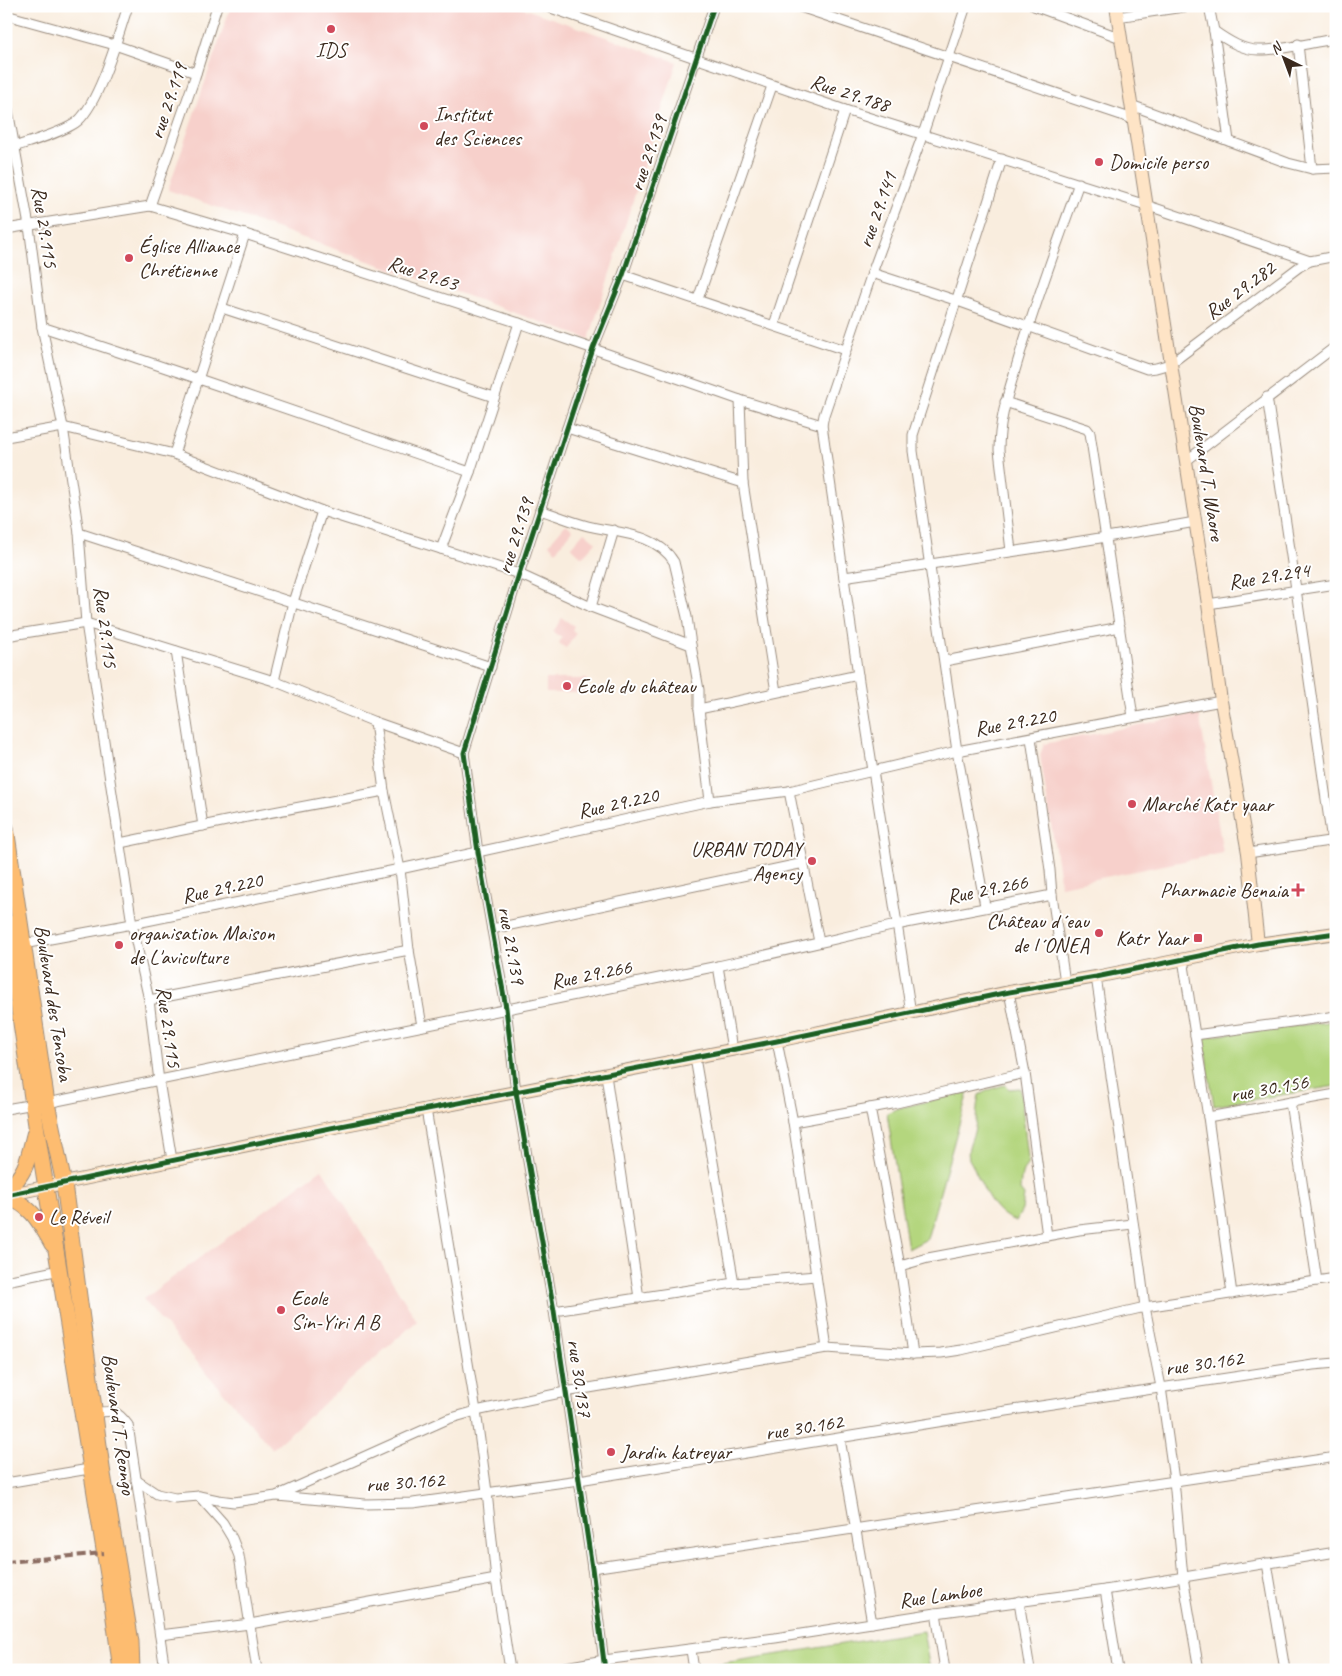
<svg xmlns="http://www.w3.org/2000/svg" width="1342" height="1676" font-family="Caveat,sans-serif">
	<rect width="100%" height="100%" fill="#fff"/>
	<filter id="ink" filterUnits="userSpaceOnUse"><feTurbulence type="fractalNoise" baseFrequency=".02" numOctaves="2"/><feDisplacementMap in="SourceGraphic" scale="10" xChannelSelector="R" yChannelSelector="G"/><feConvolveMatrix kernelMatrix="1 2 1 2 8 2 1 2 1" color-interpolation-filters="sRGB"/></filter>
	<filter id="wash" filterUnits="userSpaceOnUse"><feTurbulence type="fractalNoise" baseFrequency=".0096" numOctaves="4" result="noise"/><feDisplacementMap in="SourceGraphic" scale="20" xChannelSelector="R" yChannelSelector="G"/><feGaussianBlur stdDeviation="1.12" result="paint"/><feColorMatrix in="noise" values="0 0 0 0 0 0 0 0 0 0 0 0 0 0 0 0 0 1.4 0 .05"/><feComposite in="paint" operator="in"/></filter>
	<g filter="url(#wash)">
		<rect width="100%" height="100%" fill="#f9edde"/>
		<!-- built -->
		<g fill="#f7d0cb">
			<polygon points="231,6 517,6 677,62 589,339 168,190"/>
			<polygon points="566,524 573,530 556,551 549,544"/>
			<polygon points="584,532 596,542 582,557 571,547"/>
			<polygon points="562,618 574,626 572,630 576,633 566,648 559,643 562,638 553,632"/>
			<rect x="546" y="679" width="41" height="14"/>
			<polygon points="1199,713 1223,853 1061,886 1040,755 1044,744"/>
			<polygon points="322,1169 417,1321 272,1449 143,1299"/>
		</g>
		<!-- green -->
		<g fill="#b4d67e" stroke="#78804e">
			<polygon points="1336,1021 1336,1086 1214,1106 1203,1037"/>
			<path d="M1005,1085L1009,1089L1020,1088L1028,1158L1027,1165C1021,1171 1021,1181 1020,1190L1024,1195L1022,1210L1016,1221C989,1213 982,1181 969,1159C966,1147 973,1139 975,1128C977,1117 976,1106 979,1095C986,1091 998,1086 1005,1085Z"/>
			<polygon points="968,1092 927,1239 908,1249 887,1113 899,1108"/>
			<polygon points="923,1631 930,1670 705,1670 705,1666"/>
		</g>
	</g>
	<g filter="url(#ink)">
		<g fill="none" stroke-linecap="round" stroke-linejoin="round">
			<!-- street casing -->
			<g stroke="#9a8c7e" stroke-width="11">
				<g id="street">
					<polyline points="545,6 845,110 1146,205 1310,261"/>
					<polyline points="797,6 1133,119"/>
					<polyline points="1034,6 1121,38"/>
					<polyline points="1209,6 1214,31 1229,141"/>
					<polyline points="6,15 115,45 196,73"/>
					<polyline points="1117,17 1190,6"/>
					<path d="M1214,31C1228,41 1244,51 1261,50C1284,50 1312,42 1336,39"/>
					<polyline points="1298,44 1312,169"/>
					<polyline points="6,99 29,226 42,327 63,427 79,533 86,623 132,924 149,1000 159,1081 172,1160"/>
					<polyline points="1131,105 1288,163 1312,169 1336,168"/>
					<path d="M14,147C29,142 67,131 78,121C100,101 118,36 128,6"/>
					<polyline points="150,206 194,80 217,6"/>
					<polyline points="6,229 150,206 245,234 519,323 740,400 822,425"/>
					<polyline points="872,273 955,300 1147,369 1156,368 1170,364 1299,267 1310,261 1336,256"/>
					<polyline points="623,275 845,350"/>
					<polyline points="698,299 772,86"/>
					<polyline points="222,308 494,397"/>
					<polyline points="774,325 845,110"/>
					<path d="M42,327C185,373 327,423 470,472"/>
					<polyline points="1267,397 1296,589 1332,841"/>
					<polyline points="740,400 743,483 776,692"/>
					<polyline points="1005,402 1087,429 1090,433 1133,717"/>
					<polyline points="567,428 743,483"/>
					<polyline points="6,437 63,427 174,454 322,511 519,574 591,607 691,645 699,690 699,709 710,801"/>
					<polyline points="174,454 245,234"/>
					<polyline points="1186,461 1336,346"/>
					<path d="M540,510C556,515 572,522 588,526C617,533 657,533 674,562L687,617L691,645"/>
					<polyline points="79,533 491,667"/>
					<polyline points="441,549 470,472 519,323"/>
					<path d="M1011,551L999,450C999,417 1010,388 1019,357C1037,298 1058,241 1079,183"/>
					<path d="M844,577C961,559 1079,543 1195,522"/>
					<polyline points="1208,604 1336,584"/>
					<polyline points="591,607 614,530"/>
					<polyline points="6,636 86,623 274,681 375,722 464,753"/>
					<polyline points="176,651 203,826"/>
					<polyline points="945,661 1120,627"/>
					<polyline points="274,681 293,602 322,511"/>
					<polyline points="699,709 858,675"/>
					<polyline points="375,722 384,791 400,869 409,950 422,1026"/>
					<polyline points="1031,738 1050,870 1052,895 1065,982"/>
					<polyline points="789,791 819,942"/>
					<polyline points="120,843 231,820 384,791"/>
					<polyline points="1248,853 1336,840"/>
					<polyline points="985,906 957,751 913,451 913,435 1002,159"/>
					<polyline points="492,929 804,863"/>
					<polyline points="23,944 132,924 400,869 710,801 789,791 957,751 1221,701"/>
					<polyline points="1183,959 1208,1117 1232,1294"/>
					<polyline points="718,966 732,1049"/>
					<polyline points="1096,977 1140,1267 1145,1307 1161,1387 1174,1480 1183,1577 1199,1670"/>
					<polyline points="1009,992 1025,1073 1047,1236"/>
					<polyline points="149,1000 409,950"/>
					<polyline points="911,1013 858,675 822,425 824,415 872,273 923,134 966,6"/>
					<polyline points="1195,1035 1336,1016"/>
					<polyline points="777,1041 793,1122 827,1348"/>
					<polyline points="695,1058 734,1283"/>
					<polyline points="606,1075 639,1298"/>
					<polyline points="1290,1102 1317,1281"/>
					<polyline points="47,1103 718,966 896,925 1052,895"/>
					<polyline points="870,1108 900,1266 913,1354"/>
					<polyline points="6,1109 34,1104"/>
					<polyline points="426,1109 476,1411 487,1492 496,1579 510,1670"/>
					<polyline points="1208,1117 1336,1094"/>
					<polyline points="793,1122 892,1104 1025,1073"/>
					<polyline points="900,1266 928,1258 1079,1230 1133,1224"/>
					<polyline points="6,1281 60,1270"/>
					<polyline points="554,1311 734,1283 816,1276"/>
					<path d="M95,1413C113,1410 117,1410 128,1425L165,1670"/>
					<polyline points="840,1439 872,1623"/>
					<polyline points="136,1480 157,1494 175,1498 199,1496 218,1500 234,1502 276,1496 448,1419 476,1411 565,1392 827,1348 913,1354 941,1353 961,1350 1145,1307 1336,1278"/>
					<polyline points="6,1483 95,1468"/>
					<polyline points="199,1496 223,1523 232,1538 239,1556 257,1670"/>
					<polyline points="277,1496 365,1504 413,1503 579,1480 993,1413 1313,1365 1336,1363"/>
					<polyline points="1267,1563 1285,1670"/>
					<polyline points="592,1568 1336,1457"/>
					<polyline points="1105,1590 1118,1670"/>
					<polyline points="1019,1601 1030,1670"/>
					<polyline points="936,1613 945,1670"/>
					<polyline points="160,1635 250,1624 496,1579"/>
					<polyline points="691,1650 694,1670"/>
					<polyline points="549,1670 604,1660 775,1638 936,1613 1105,1590 1336,1552"/>
					<polyline points="605,1670 592,1568 554,1311 516,1092 506,1008 478,852 464,753 519,574 593,349 623,275 714,6"/>
				</g>
			</g>
			<!-- secondary casing -->
			<g stroke="#9a8c7e" stroke-width="14">
				<g id="secondary">
					<polyline points="1116,6 1208,604 1221,701 1248,853 1258,944"/>
					<polyline points="6,1195 330,1128 777,1041 1009,992 1096,977 1258,944 1336,933"/>
				</g>
			</g>
			<!-- primary casing -->
			<g stroke="#9a8c7e" stroke-width="17">
				<g id="primary">
					<polyline points="6,828 47,1103 64,1184 102,1468 131,1642 132,1670"/>
					<polyline points="6,921 36,1125 109,1581 121,1670"/>
					<path d="M6,1193C28,1169 27,1162 35,1131"/>
					<path d="M6,1197C32,1205 40,1223 52,1244"/>
				</g>
			</g>
			<!-- street -->
			<use href="#street" stroke="#fff" stroke-width="9"/>
			<!-- secondary -->
			<use href="#secondary" stroke="#fee4c6" stroke-width="12"/>
			<!-- primary -->
			<use href="#primary" stroke="#fdbc70" stroke-width="15"/>
			<!-- quiet -->
			<polyline stroke="#8d6e63" stroke-width="4" stroke-dasharray="8 4" stroke-linecap="butt" points="6,1562 104,1553"/>
			<!-- cycleway casing -->
			<g stroke="#fff" stroke-width="8">
				<g id="cycleway">
					<polyline points="6,1195 330,1128 777,1041 1009,992 1096,977 1258,944 1336,933"/>
					<polyline points="605,1670 592,1568 554,1311 516,1092 506,1008 478,852 464,753 519,574 593,349 623,275 714,6"/>
				</g>
			</g>
			<!-- cycleway -->
			<use href="#cycleway" stroke="#1b5e20" stroke-width="5"/>
		</g>
	</g>
	<!-- markers -->
	<g fill="#d1495b" stroke="#fff" stroke-width="2">
		<circle cx="331" cy="29" r="5"/>
		<circle cx="424" cy="126" r="5"/>
		<circle cx="1099" cy="162" r="5"/>
		<circle cx="129" cy="258" r="5"/>
		<circle cx="567" cy="686" r="5"/>
		<circle cx="1132" cy="804" r="5"/>
		<circle cx="812" cy="861" r="5"/>
		<path d="M1295.5 882.5h5v5h5v5h-5v5h-5v-5h-5v-5h5z"/>
		<circle cx="1099" cy="933" r="5"/>
		<rect x="1193" y="933" width="10" height="10" rx="2.5"/>
		<circle cx="119" cy="945" r="5"/>
		<circle cx="39" cy="1217" r="5"/>
		<circle cx="281" cy="1310" r="5"/>
		<circle cx="611" cy="1452" r="5"/>
	</g>
	<g text-anchor="middle" stroke-width="4" stroke-linejoin="round" paint-order="stroke">
		<!-- poi labels -->
		<g font-size="21" fill="#3b2a1e" stroke="#fff" text-anchor="start">
			<text x="331" y="57" text-anchor="middle">IDS</text>
			<text x="434" y="121">Institut<tspan x="434" dy="24">des Sciences</tspan></text>
			<text x="1109" y="169">Domicile perso</text>
			<text x="139" y="253">Église Alliance<tspan x="139" dy="24">Chrétienne</tspan></text>
			<text x="577" y="693">Ecole du château</text>
			<text x="1142" y="811">Marché Katr yaar</text>
			<text x="802" y="856" text-anchor="end">URBAN TODAY<tspan x="802" dy="24">Agency</tspan></text>
			<text x="1288" y="897" text-anchor="end">Pharmacie Benaia</text>
			<text x="1089" y="928" text-anchor="end">Château d´eau<tspan x="1089" dy="24">de l´ONEA</tspan></text>
			<text x="129" y="940">organisation Maison<tspan x="129" dy="24">de L'aviculture</tspan></text>
			<text x="1188" y="945" text-anchor="end">Katr Yaar</text>
			<text x="49" y="1224">Le Réveil</text>
			<text x="291" y="1305">Ecole<tspan x="291" dy="24">Sin-Yiri A B</tspan></text>
			<text x="621" y="1459">Jardin katreyar</text>
		</g>
		<!-- street labels -->
		<g font-size="21" fill="#3b2a1e" stroke="#fff">
			<text transform="translate(850 93) rotate(18)" y="7">Rue 29.188</text>
			<text transform="translate(168 101) rotate(-71)" y="7">rue 29.119</text>
			<text transform="translate(648 153) rotate(-71)" y="7">rue 29.139</text>
			<text transform="translate(877 210) rotate(-70)" y="7">rue 29.141</text>
			<text transform="translate(45 227) rotate(81)" y="7">Rue 29.115</text>
			<text transform="translate(423 273) rotate(18)" y="7">Rue 29.63</text>
			<text transform="translate(1240 290) rotate(-37)" y="7">Rue 29.282</text>
			<text transform="translate(1207 472) rotate(81)" y="7">Boulevard T. Waore</text>
			<text transform="translate(515 536) rotate(-72)" y="7">rue 29.139</text>
			<text transform="translate(1269 576) rotate(-9)" y="7">Rue 29.294</text>
			<text transform="translate(106 627) rotate(83)" y="7">Rue 29.115</text>
			<text transform="translate(1015 722) rotate(-10)" y="7">Rue 29.220</text>
			<text transform="translate(618 803) rotate(-12)" y="7">Rue 29.220</text>
			<text transform="translate(222 888) rotate(-12)" y="7">Rue 29.220</text>
			<text transform="translate(987 889) rotate(-11)" y="7">Rue 29.266</text>
			<text transform="translate(512 945) rotate(80)" y="7">rue 29.139</text>
			<text transform="translate(591 974) rotate(-11)" y="7">Rue 29.266</text>
			<text transform="translate(54 1003) rotate(81)" y="7">Boulevard des Tensoba</text>
			<text transform="translate(169 1027) rotate(82)" y="7">Rue 29.115</text>
			<text transform="translate(1269 1088) rotate(-10)" y="7">rue 30.156</text>
			<text transform="translate(1204 1363) rotate(-8)" y="7">rue 30.162</text>
			<text transform="translate(580 1378) rotate(82)" y="7">rue 30.137</text>
			<text transform="translate(119 1424) rotate(82)" y="7">Boulevard T. Reongo</text>
			<text transform="translate(804 1427) rotate(-9)" y="7">rue 30.162</text>
			<text transform="translate(405 1482) rotate(-4)" y="7">rue 30.162</text>
			<text transform="translate(940 1595) rotate(-8)" y="7">Rue Lamboe</text>
		</g>
	</g>
	<!-- margin -->
	<rect width="1342" height="1676" fill="none" stroke="#fff" stroke-width="25"/>
	<!-- north arrow -->
	<g transform="translate(1284 58) rotate(318)" stroke="#ffffff" stroke-width="4" paint-order="stroke">
	<path d="M0-4L9 19L0 12L-9 19Z" fill="#3b2a1e"/>
	<text y="-8" font-size="14" font-weight="bold" text-anchor="middle" fill="#3b2a1e">N</text>
	</g>
</svg>
